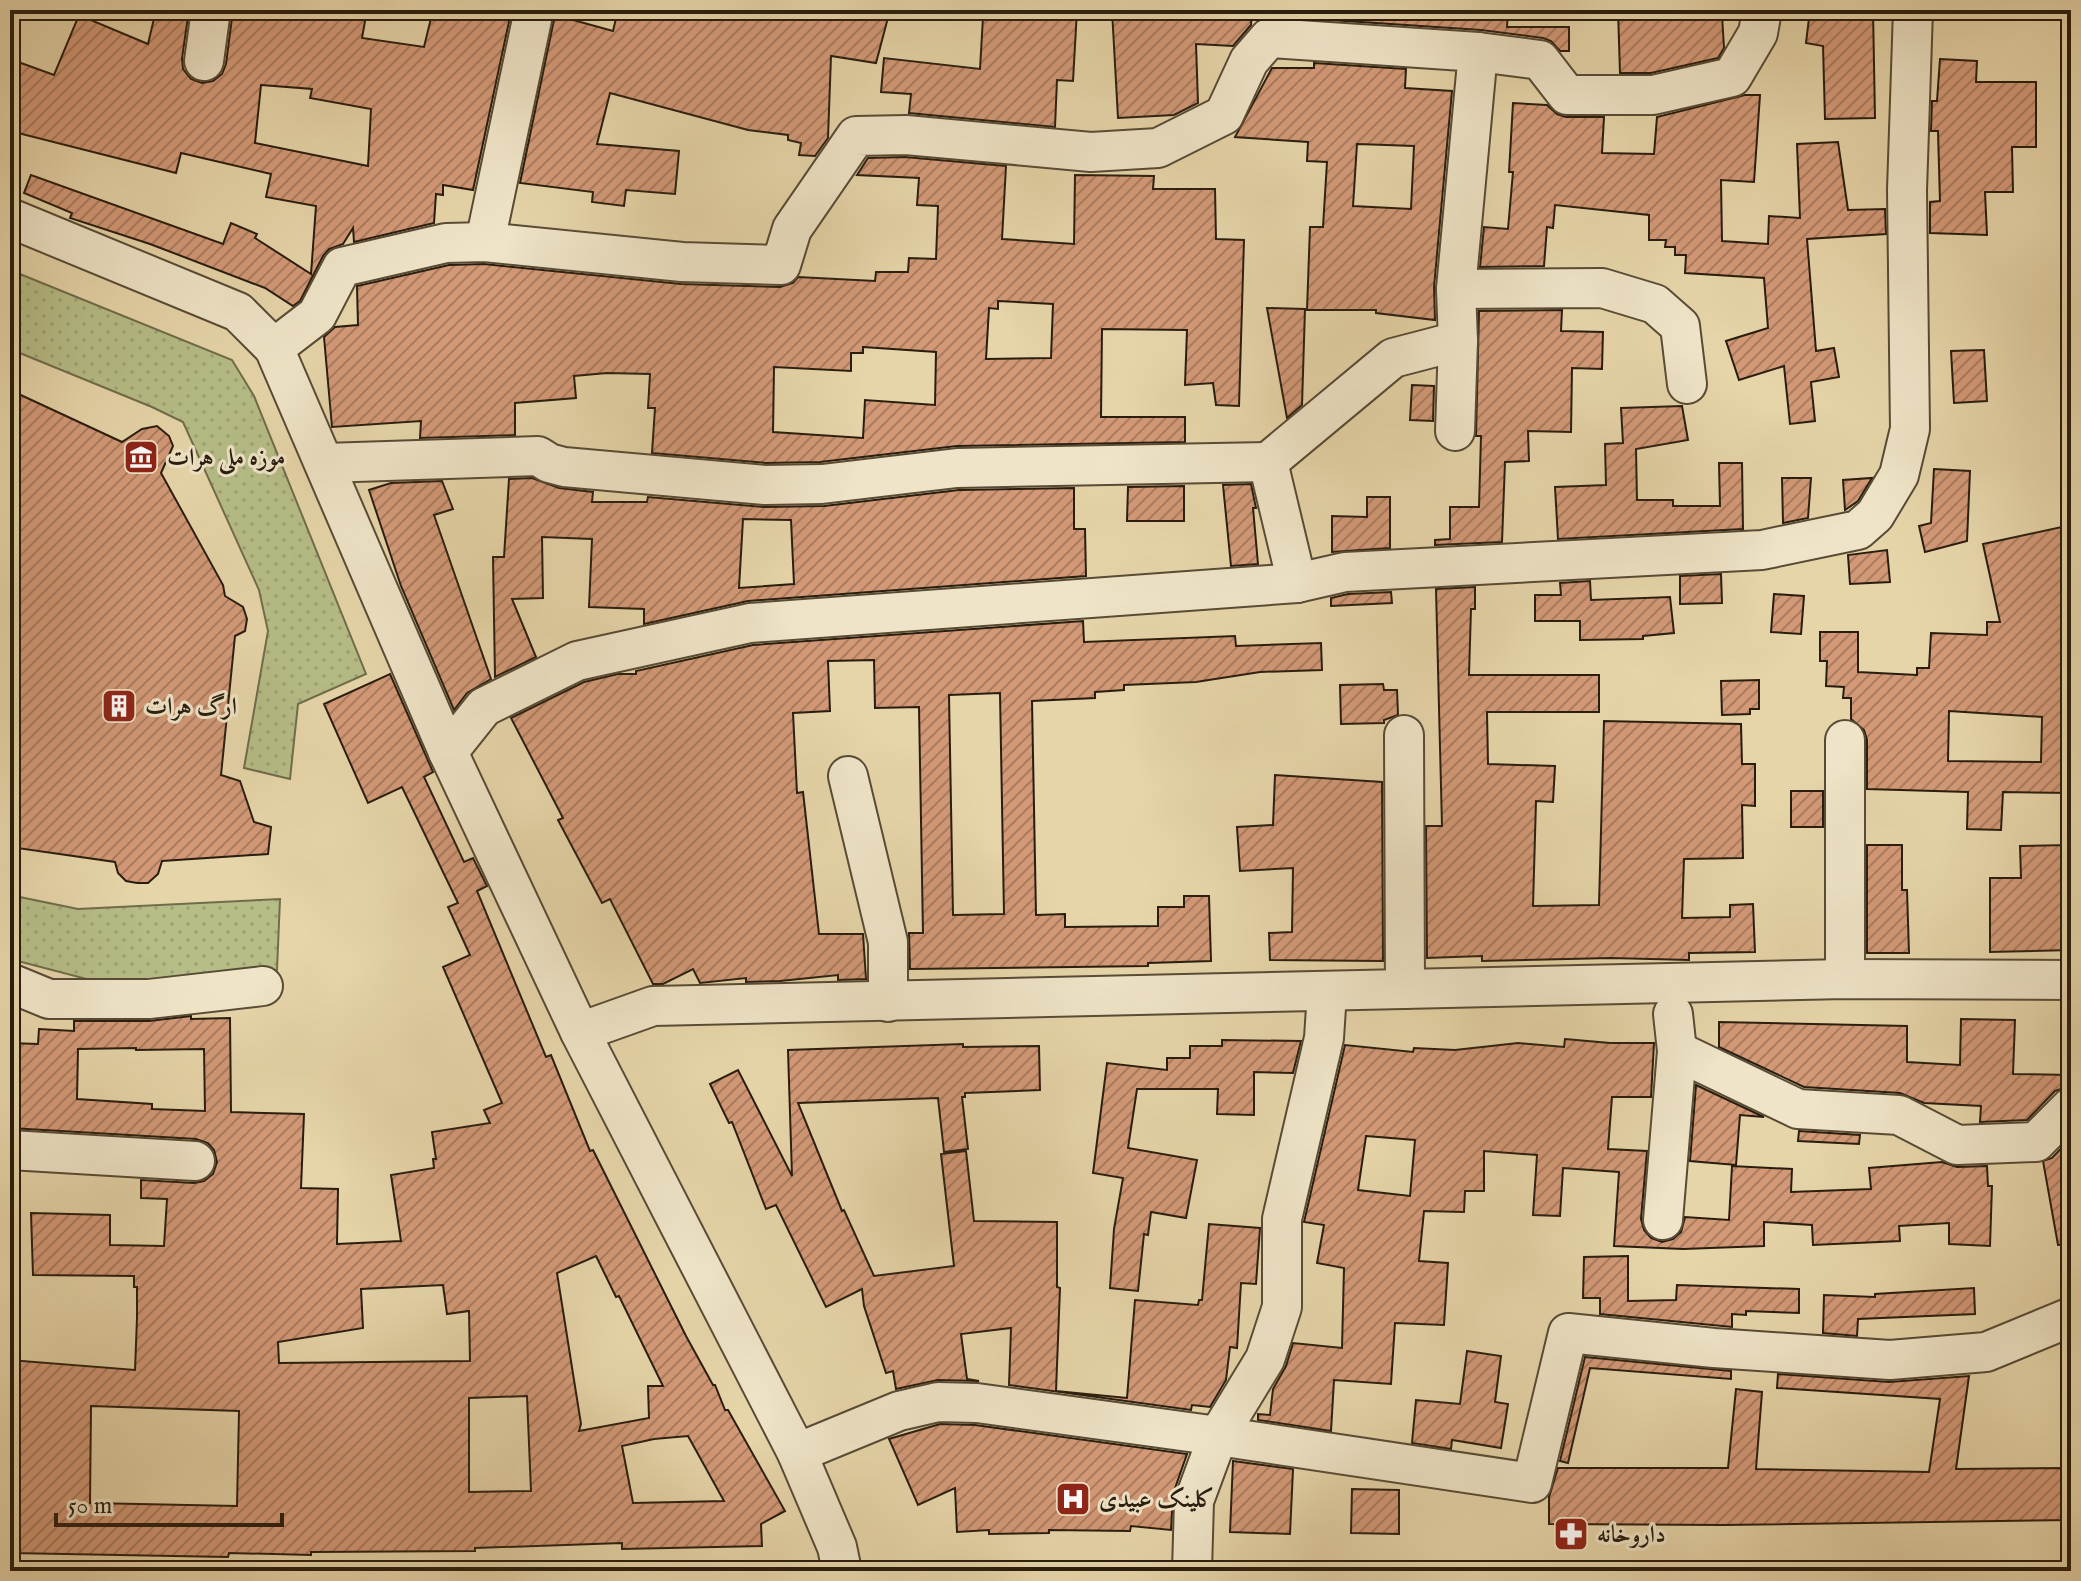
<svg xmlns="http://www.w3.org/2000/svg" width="2081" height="1581" font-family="'IM FELL English',Amiri,serif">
	<defs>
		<pattern id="park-dots" width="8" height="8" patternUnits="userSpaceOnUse" patternTransform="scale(2)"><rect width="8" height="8" fill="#b6bd87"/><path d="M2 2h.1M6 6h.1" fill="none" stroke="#9ca273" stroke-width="1.8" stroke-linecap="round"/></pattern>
		<pattern id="building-hatch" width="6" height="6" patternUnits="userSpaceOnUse" patternTransform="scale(2)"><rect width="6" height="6" fill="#d39977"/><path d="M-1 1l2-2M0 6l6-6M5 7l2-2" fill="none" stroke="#ab7c60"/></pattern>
	</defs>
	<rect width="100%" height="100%" fill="#e6d5a9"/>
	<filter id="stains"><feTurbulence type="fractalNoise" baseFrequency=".0025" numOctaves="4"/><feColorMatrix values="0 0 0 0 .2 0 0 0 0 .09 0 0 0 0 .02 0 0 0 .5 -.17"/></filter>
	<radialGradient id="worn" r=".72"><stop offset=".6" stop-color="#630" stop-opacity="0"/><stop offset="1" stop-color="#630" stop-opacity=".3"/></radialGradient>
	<!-- park -->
	<g fill="url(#park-dots)" stroke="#706d4b" stroke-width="2">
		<polygon points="10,270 232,360 254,396 366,674 298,704 290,779 244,768 268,631 259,590 183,422 152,407 10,349"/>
		<polygon points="10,895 78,909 280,899 277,970 140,993 10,959"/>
	</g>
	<!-- building -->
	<g fill="url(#building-hatch)" stroke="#291d0f" stroke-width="2" fill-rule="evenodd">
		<path d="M156,10H189L182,58L183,69L191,79L202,83L213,81L222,74L226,64L233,10H367L362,38L424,47L433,10H468L510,17L473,190L443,185V195L436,194L434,223L354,242L353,228L343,244L329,249L323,256L300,301L293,306L265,288L150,244L70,218L72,213L24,193L31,175L223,244L231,223L257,234L255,238L311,274L316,206L266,197L271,174L181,153L176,173L10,131V123L19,101L10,98V59L54,75L79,15L148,44ZM261,85L312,89L310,98L371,109L368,166L255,143Z"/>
		<polygon points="618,10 890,10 876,63 831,56 828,138 815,156 799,155 801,143 788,140 788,135 748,130 610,93 597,144 679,151 675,194 626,190 624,206 592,202 593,192 520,183 555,15 613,31"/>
		<polygon points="989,10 1077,10 1073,81 1057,80 1055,127 909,113 911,94 881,92 884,58 980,69 983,17 989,18"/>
		<polygon points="1112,10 1252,10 1251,25 1233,46 1196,44 1198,103 1174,115 1118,118"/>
		<polygon points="1317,10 1508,10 1507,27 1569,27 1569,51 1560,51 1551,41 1543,38 1481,30 1316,19"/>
		<polygon points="1618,10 1662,10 1662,17 1722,15 1724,48 1718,58 1651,73 1620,73"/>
		<polygon points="1810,10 1873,10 1875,118 1825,119 1823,46 1806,43"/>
		<polygon points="1940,59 1977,61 1976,82 2036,82 2036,147 2012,147 2013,192 1985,192 1987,235 1930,233 1930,202 1940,201 1938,131 1931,131 1932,101 1937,101"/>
		<path d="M1314,63L1406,69L1405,88L1452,91L1434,287L1435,320L1376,313V310H1307L1310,227H1323L1327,162L1307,161L1308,142L1235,137L1272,68H1314ZM1357,144L1414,146L1411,209L1353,206Z"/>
		<polygon points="1745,95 1760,95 1754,182 1721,180 1722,241 1768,244 1769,216 1800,218 1797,144 1838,142 1848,210 1885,209 1886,234 1807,239 1816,351 1834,348 1839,377 1811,382 1815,421 1790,424 1784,366 1739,380 1726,341 1768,328 1764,278 1685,273 1686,255 1675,255 1675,247 1665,247 1666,240 1649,240 1649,215 1555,205 1553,228 1547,227 1544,266 1480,267 1484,227 1508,229 1513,172 1509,172 1513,103 1547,105 1557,114 1566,117 1604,117 1602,153 1654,154 1657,117"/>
		<path d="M905,157L1006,166L1002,239L1074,244L1075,175L1154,176L1153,189H1215L1216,239L1244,240L1239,406L1216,405L1213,383L1185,385L1187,330L1102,329L1101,417H1185V442L957,446L820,462L766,463L652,453L655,408H648L650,374L607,373L574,376L576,398L515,403V435L420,438L421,421L332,427L324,337L335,327L358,325L357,286L449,265L484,264L681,284L780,287L793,283L798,277L875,281L876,272H908L909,258L936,259L938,206L917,205L919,178L857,175L868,158ZM998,301L1053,304L1051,358L986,359L989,308L998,309ZM863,347L936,352L935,405L865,400L863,438L773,432L774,367L851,371V353H863Z"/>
		<polygon points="1267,308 1305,309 1302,405 1287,418"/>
		<polygon points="1562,310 1561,331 1603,332 1602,369 1572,368 1571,432 1528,431 1529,461 1505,462 1502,542 1435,545 1435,540 1450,539 1450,507 1479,507 1481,436 1476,436 1479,311"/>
		<polygon points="1984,350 1987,401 1954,403 1951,351"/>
		<polygon points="1412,385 1434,386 1433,421 1410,420"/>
		<polygon points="10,390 122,442 142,429 157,426 169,436 173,446 161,473 223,585 225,596 243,607 247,619 245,631 235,636 221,775 240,781 254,822 271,827 268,854 162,861 158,874 148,883 137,883 126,881 118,873 115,862 10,847"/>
		<polygon points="1682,406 1688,440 1636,449 1637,500 1673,500 1673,506 1720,506 1719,463 1742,463 1743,529 1558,539 1555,487 1606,485 1605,444 1623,443 1621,408"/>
		<polygon points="1934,469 1970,471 1967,541 1925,552 1919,526 1931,523"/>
		<path d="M532,478L559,488L593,492L592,502H647L648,497L765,507L824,506L959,490L1074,488V529H1085L1086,576L748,601L644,624V609L589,607L592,539L542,537L543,598L512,599L536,657L495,677L493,557H504L509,479ZM743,519L791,520L794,584L739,588Z"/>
		<polygon points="1782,478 1811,478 1808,518 1783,523"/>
		<polygon points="1872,478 1858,501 1845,510 1843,480"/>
		<polygon points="442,481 453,509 434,515 491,679 467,693 454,710 401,586 369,490 391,483"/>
		<polygon points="1251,484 1256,508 1253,508 1258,564 1231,566 1223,485"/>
		<polygon points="1184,486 1184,521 1127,521 1128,487"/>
		<polygon points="1367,497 1390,497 1390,548 1332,552 1332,516 1367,517"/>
		<path d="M2071,525V793L2003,792L2001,830L1967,829L1968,792L1867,789V740L1864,730L1851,719V698H1843L1844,687L1826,686L1827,661H1820V632H1858V672L1917,675V668H1929L1931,633L1987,635V622H2000L1983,544ZM1949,711L2042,717L2041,762L1948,761Z"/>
		<polygon points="1887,550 1890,582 1850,584 1848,555"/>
		<polygon points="1721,574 1722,603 1680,604 1680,576"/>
		<polygon points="1590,581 1591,600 1670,597 1674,633 1643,636 1643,639 1580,640 1580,621 1535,621 1535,595 1561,595 1560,583"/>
		<polygon points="1475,587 1475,609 1471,609 1469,675 1599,675 1599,712 1487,712 1488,764 1555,766 1553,802 1536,801 1533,906 1599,905 1604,721 1741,724 1742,764 1755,764 1755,806 1742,805 1743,858 1684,859 1682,918 1730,917 1730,905 1753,904 1755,952 1689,953 1689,960 1611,958 1482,961 1482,956 1427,958 1426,826 1442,826 1436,589"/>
		<polygon points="1391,592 1392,603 1331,606 1331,598 1348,594"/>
		<polygon points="1774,594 1804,596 1801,634 1771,632"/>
		<path d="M1083,621L1084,642L1235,636L1236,646L1321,643L1322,670L1260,672L1196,682L1124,685V690L1095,692V698L1032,701L1036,915L1065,914V927L1158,926V907H1184V896H1209L1211,961L1148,963V966L910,969L909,933H923L919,707L875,708L874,660L828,661L830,711L793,713L797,793L803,792L819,934H863L866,979L838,980V975L780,981L746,982V978L700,983L693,969L663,984H653L610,899L602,903L558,820L563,818L511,718L584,682L618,674H636V671L753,645ZM1000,693L1004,914L953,915L949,695Z"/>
		<path d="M390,674L433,772L424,777L464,862L473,858L487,886L477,891L546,1057L551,1055L590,1151L593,1150L686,1336L713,1385H715L725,1410H728L785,1511L761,1524L762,1546L622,1549V1543L475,1548V1551L311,1552V1555L229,1553L228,1557L10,1553V1360L135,1370L137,1318V1287H134V1276L33,1275L31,1213L110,1215V1245L164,1246L167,1199L141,1198V1180L194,1183L204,1181L213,1174L217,1162L214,1150L208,1143L196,1139L10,1128V1043L38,1044L39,1029L74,1031V1021H149L191,1016V1019L230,1018L231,1112L304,1114L301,1188L338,1189L337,1244L401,1241L391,1175L434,1168L433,1159H436L432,1132L490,1123L484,1110L502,1103L443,967L470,955L448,907L458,903L402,787L368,803L324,704ZM136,1048V1050L204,1049L205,1111L152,1109V1104L77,1099L78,1049ZM596,1256L616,1297L619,1296L663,1386H648L649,1418L579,1431L581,1424L557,1273ZM443,1285L447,1314L469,1311L470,1361L279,1363L278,1342L363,1328L361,1289ZM527,1396L531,1491L469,1492V1398ZM91,1406L239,1411L237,1506L90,1503ZM688,1436L724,1501L633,1503L622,1446L654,1439Z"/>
		<polygon points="1759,680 1759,709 1750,709 1750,714 1722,715 1721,681"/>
		<polygon points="1383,684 1384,690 1397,690 1398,715 1384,720 1384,723 1341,724 1340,685"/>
		<polygon points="1275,775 1382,782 1383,961 1270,960 1269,933 1292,932 1293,868 1240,871 1237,827 1273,825"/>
		<rect x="1791" y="791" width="32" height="36"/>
		<polygon points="1867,845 1902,845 1902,890 1907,890 1909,953 1867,953"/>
		<polygon points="2071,845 2071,950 1990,952 1990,878 2021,878 2020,846"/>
		<polygon points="1961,1019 2015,1020 2013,1074 2071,1075 2071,1086 2055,1091 2027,1120 1980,1122 1981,1106 1924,1103 1900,1093 1804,1087 1719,1047 1719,1022 1907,1026 1907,1062 1960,1065"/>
		<path d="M1565,1039L1610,1043H1654L1651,1097H1612L1608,1149L1647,1151L1641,1219L1644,1230L1651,1238L1662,1242L1673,1239L1681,1232L1685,1217L1729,1220L1732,1166L1792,1169L1791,1192L1871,1189L1869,1168L1942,1162L1957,1167L1987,1166L1988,1186H1992L1990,1246L1949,1244V1223L1899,1226L1900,1241L1813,1245L1812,1225L1764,1222V1246L1683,1249L1614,1246L1619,1172L1563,1168L1560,1216L1533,1215L1537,1155L1484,1151V1191H1465L1464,1212L1424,1211L1419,1261L1448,1263L1444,1325L1395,1323L1391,1384L1334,1380L1331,1431L1258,1420V1414L1270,1415L1273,1389L1286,1366L1293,1343L1342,1348L1344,1268L1317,1263L1324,1225L1304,1222L1345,1045L1413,1052L1414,1048L1455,1050L1518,1043L1564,1047ZM1366,1136L1415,1140L1410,1196L1358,1190Z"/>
		<polygon points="1222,1040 1301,1041 1293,1073 1254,1072 1254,1115 1217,1114 1218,1089 1137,1089 1128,1148 1197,1160 1186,1218 1151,1212 1148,1235 1144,1234 1138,1291 1110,1288 1114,1229 1123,1178 1093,1173 1107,1063 1167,1070 1167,1058 1190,1058 1190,1046 1222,1046"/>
		<polygon points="963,1044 963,1047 1039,1046 1040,1090 965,1093 965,1097 962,1097 968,1149 944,1152 938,1098 798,1103 842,1211 844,1210 874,1276 954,1266 941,1154 966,1151 974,1221 1057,1222 1057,1287 1060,1288 1056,1391 1127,1398 1135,1300 1198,1305 1199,1300 1202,1300 1209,1224 1260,1228 1256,1284 1241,1283 1237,1348 1230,1347 1226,1380 1210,1407 1192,1405 1191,1410 1009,1385 1011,1328 961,1334 967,1379 979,1381 938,1380 896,1389 893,1371 886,1373 864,1306 862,1289 826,1307 776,1205 766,1209 732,1122 729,1123 710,1084 738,1070 792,1176 788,1050"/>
		<polygon points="1696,1085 1764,1117 1740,1115 1736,1165 1690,1161"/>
		<polygon points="1799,1131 1860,1135 1859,1144 1798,1141"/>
		<polygon points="2071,1138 2071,1244 2058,1245 2043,1161 2052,1158"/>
		<polygon points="1628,1256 1628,1301 1676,1300 1677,1285 1799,1289 1799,1313 1746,1311 1746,1315 1732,1314 1732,1327 1600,1314 1600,1298 1583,1298 1584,1257"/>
		<polygon points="1974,1288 1975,1314 1858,1319 1857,1336 1823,1333 1824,1295 1875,1297 1875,1294"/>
		<polygon points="1467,1351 1501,1356 1495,1402 1508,1404 1501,1448 1452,1440 1451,1449 1412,1443 1416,1400 1460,1404"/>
		<polygon points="1585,1357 1731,1371 1731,1379 1590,1368 1568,1463 1560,1461"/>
		<polygon points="1778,1374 1889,1382 1969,1376 1956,1469 2071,1468 2071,1520 1723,1525 1549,1524 1549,1497 1558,1468 1728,1468 1736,1389 1762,1392 1756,1469 1929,1472 1940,1399 1777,1388"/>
		<polygon points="940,1424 975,1425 1187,1454 1173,1494 1171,1530 1131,1526 1130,1531 1049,1530 1049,1533 989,1534 989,1530 957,1532 955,1488 918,1505 889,1439"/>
		<polygon points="1233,1461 1293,1469 1290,1534 1230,1532"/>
		<polygon points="1352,1489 1399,1490 1399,1534 1351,1533"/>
	</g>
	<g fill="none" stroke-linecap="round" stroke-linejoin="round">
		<!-- minor casing -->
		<g stroke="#584b36" stroke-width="42">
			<g id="minor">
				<polyline points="1478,52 1540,60 1567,95 1653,95 1732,77 1758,33 1762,10"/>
				<polyline points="204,61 211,10"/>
				<polyline points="10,218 238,312 274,348 448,752 580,1032 797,1453 837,1547 842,1571"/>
				<polyline points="485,242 534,10"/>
				<polyline points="1456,289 1602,288 1655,304 1680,326 1687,384"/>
				<polyline points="274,348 317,315 342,267 446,243 485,242 682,262 781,265 792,229 856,136 906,135 1091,152 1158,148 1224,115 1249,61 1269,38 1478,52 1456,289 1458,341 1455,431"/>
				<polyline points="325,463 538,456 549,463 564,467 765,485 822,484 957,468 1268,462"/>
				<polyline points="1297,583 1268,462 1393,358 1458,341"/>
				<polyline points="1404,735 1405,989"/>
				<polyline points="448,752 484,707 577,661 750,623 1297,583 1345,572 1762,550 1858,530 1875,515 1899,475 1910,429 1907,190 1913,10"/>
				<polyline points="848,776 888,942 888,1002"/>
				<polyline points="1845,979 1845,740"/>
				<polyline points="10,983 49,999 149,999 263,986"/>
				<polyline points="580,1032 653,1006 1845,979 2071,980"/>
				<polyline points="1677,1051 1798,1109 1899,1115 1957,1145 2036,1142 2071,1107"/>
				<polyline points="10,1150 195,1161"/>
				<polyline points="1663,1220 1677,1051 1673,1014"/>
				<polyline points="797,1453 899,1411 938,1402 977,1403 1218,1436 1532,1483 1568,1333 1714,1348 1890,1360 1986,1352 2071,1317"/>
				<polyline points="1192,1571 1194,1501 1218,1436 1265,1359 1282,1307 1282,1219 1324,1038 1327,992"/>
			</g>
		</g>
		<!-- minor -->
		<use href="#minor" stroke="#efe4c7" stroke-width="38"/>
	</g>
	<!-- icons -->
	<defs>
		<g id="museum-square" transform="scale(1.8)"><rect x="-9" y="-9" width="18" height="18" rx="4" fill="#8f2418" stroke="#efe4c7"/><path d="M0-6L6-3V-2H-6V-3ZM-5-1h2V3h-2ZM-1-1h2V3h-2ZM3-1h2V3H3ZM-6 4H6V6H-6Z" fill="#fff"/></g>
		<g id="building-square" transform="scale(1.8)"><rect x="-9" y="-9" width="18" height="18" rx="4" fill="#8f2418" stroke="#efe4c7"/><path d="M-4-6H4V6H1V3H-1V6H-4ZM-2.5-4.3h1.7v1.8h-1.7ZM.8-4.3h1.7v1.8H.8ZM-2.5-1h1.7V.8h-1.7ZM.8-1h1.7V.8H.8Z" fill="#fff"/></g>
		<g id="hospital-square" transform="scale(1.8)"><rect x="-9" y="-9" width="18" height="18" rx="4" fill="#8f2418" stroke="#efe4c7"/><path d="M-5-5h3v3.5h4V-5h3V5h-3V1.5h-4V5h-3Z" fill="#fff"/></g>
		<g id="pharmacy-square" transform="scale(1.8)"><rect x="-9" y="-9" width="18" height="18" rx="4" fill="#8f2418" stroke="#efe4c7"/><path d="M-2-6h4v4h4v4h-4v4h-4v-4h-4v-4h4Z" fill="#fff"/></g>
	</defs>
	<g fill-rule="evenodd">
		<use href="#museum-square" x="141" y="457"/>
		<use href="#building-square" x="119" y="706"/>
		<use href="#hospital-square" x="1073" y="1499"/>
		<use href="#pharmacy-square" x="1571" y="1534"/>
	</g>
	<g text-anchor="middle" stroke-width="6" stroke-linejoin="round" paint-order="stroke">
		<!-- poi labels -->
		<g font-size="24" font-weight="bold" fill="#291d0f" stroke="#efe4c7" text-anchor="start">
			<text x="167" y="465">موزه ملی هرات</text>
			<text x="145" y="714">ارگ هرات</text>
			<text x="1099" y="1507">کلینک عبیدی</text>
			<text x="1597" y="1542">داروخانه</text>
		</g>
	</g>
	<!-- margin -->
	<rect width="2081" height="1581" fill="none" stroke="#e6d5a9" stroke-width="40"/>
	<rect x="12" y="12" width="2057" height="1557" fill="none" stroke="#291d0f" stroke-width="4"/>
	<rect x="20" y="20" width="2041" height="1541" fill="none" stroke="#291d0f" stroke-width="2"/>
	<!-- scale -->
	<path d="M56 1513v12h226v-12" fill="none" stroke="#291d0f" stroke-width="4"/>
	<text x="68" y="1513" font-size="24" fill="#291d0f" stroke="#efe4c7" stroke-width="6" paint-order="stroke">50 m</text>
	<rect width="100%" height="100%" filter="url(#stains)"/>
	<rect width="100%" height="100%" fill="url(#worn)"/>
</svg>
